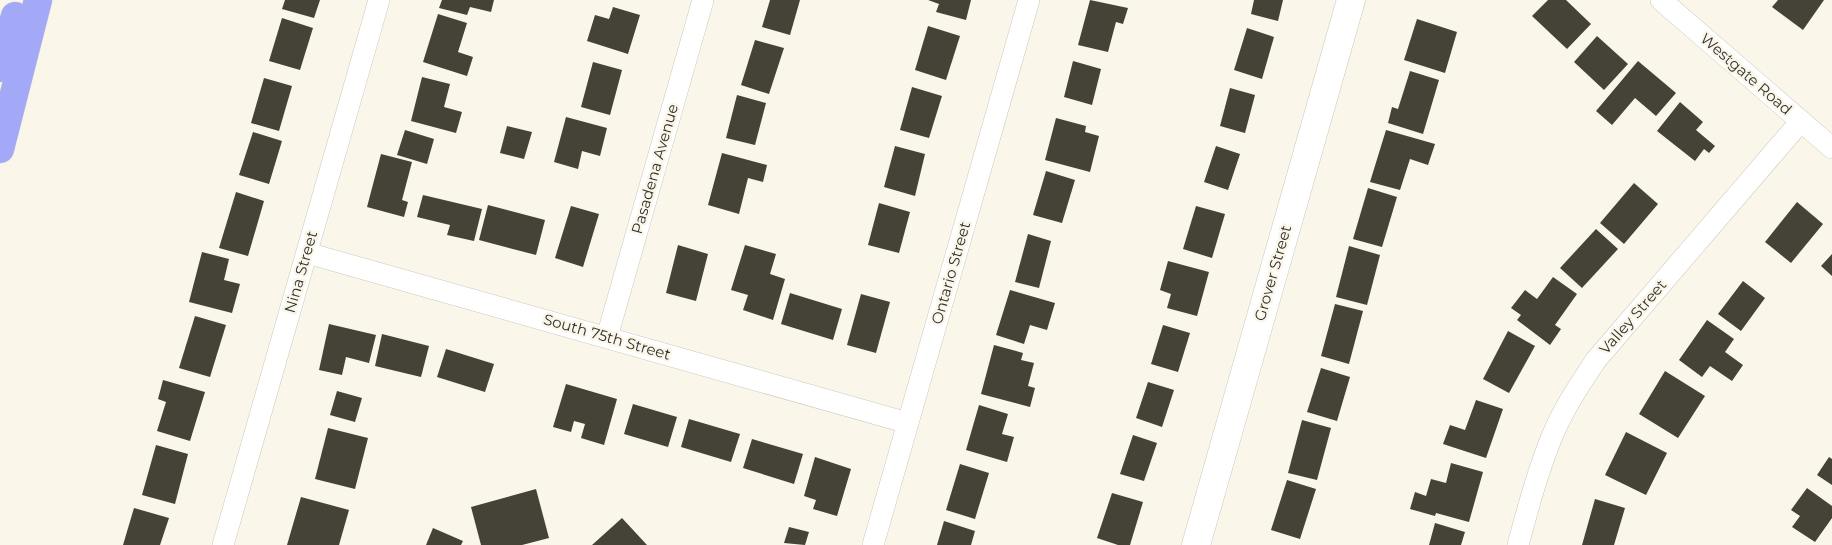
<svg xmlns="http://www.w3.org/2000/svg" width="1832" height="545" font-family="Montserrat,sans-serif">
	<rect width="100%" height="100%" fill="#faf7ea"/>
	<!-- building -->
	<g fill="#454238">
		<polygon points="285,0 320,0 314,18 282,9"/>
		<polygon points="442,0 494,0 491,12 470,7 467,15 439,8"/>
		<polygon points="770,0 800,0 790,35 762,27"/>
		<polygon points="928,0 971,0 966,20 936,12 939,4"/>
		<polygon points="1090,0 1128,8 1123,24 1116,22 1108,52 1078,45"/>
		<polygon points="1254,0 1283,0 1278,21 1251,14"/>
		<polygon points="1548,0 1566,0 1591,24 1567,49 1532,16"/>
		<polygon points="1778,0 1824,0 1803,30 1772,7"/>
		<polygon points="613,7 640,15 628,54 587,41 595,15 609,19"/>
		<polygon points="438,14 467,23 458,52 473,57 467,76 423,62"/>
		<polygon points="282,18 313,28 300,70 269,61"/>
		<polygon points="1417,19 1457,32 1445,73 1404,60"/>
		<polygon points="928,26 960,36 946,80 915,70"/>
		<polygon points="1247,28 1274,37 1262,79 1234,70"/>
		<polygon points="1597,36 1628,64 1604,90 1574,62"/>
		<polygon points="755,40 784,48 769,94 741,85"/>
		<polygon points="1073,61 1101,69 1092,105 1064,97"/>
		<polygon points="1638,61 1676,93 1656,116 1635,98 1612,125 1596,111"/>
		<polygon points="593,62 622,70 610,115 581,107"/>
		<polygon points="1410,71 1439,80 1423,134 1388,123 1392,107 1398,109"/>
		<polygon points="422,77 450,84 444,107 462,112 456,133 411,121"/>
		<polygon points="264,78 292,86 279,131 251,123"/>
		<polygon points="912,87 942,96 929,138 900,130"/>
		<polygon points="1230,88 1255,95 1245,133 1220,126"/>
		<polygon points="737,95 766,103 755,145 726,138"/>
		<polygon points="1680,102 1703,122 1696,130 1715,146 1709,153 1704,149 1695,161 1657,131"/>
		<polygon points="566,117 607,128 600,156 582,151 578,169 554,162"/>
		<polygon points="1056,118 1086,126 1085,132 1099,136 1090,172 1045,160"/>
		<polygon points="507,126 532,132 524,159 500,153"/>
		<polygon points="405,130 434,139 427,164 397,155"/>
		<polygon points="1386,130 1435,144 1428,165 1410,159 1400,190 1370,182"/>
		<polygon points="253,132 282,141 269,184 239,175"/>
		<polygon points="895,146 925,154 915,196 884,187"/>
		<polygon points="1216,146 1240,154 1228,190 1204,182"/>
		<polygon points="722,153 767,165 763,182 748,178 739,214 708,205"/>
		<polygon points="381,154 412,162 402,200 408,202 404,217 367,207"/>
		<polygon points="1046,171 1075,180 1062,223 1033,215"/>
		<polygon points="1634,183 1658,204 1624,244 1600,223"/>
		<polygon points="1368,188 1397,197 1382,247 1353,239"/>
		<polygon points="236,192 264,201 248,256 219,248"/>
		<polygon points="423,195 482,209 474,241 447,235 450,225 417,217"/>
		<polygon points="1797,202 1823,224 1791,263 1765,242"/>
		<polygon points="879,203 910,212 899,253 868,245"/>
		<polygon points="488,205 545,220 536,255 479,240"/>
		<polygon points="571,206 599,214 583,267 555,258"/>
		<polygon points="1196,206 1225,214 1212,258 1183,249"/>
		<polygon points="1596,229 1618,249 1582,288 1560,268"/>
		<polygon points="1028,234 1051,241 1039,288 1015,282"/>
		<polygon points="678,245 708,254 696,301 666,293"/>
		<polygon points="745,245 776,254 770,274 785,279 773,320 743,310 748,295 731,290"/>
		<polygon points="1349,246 1380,255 1367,305 1336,297"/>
		<polygon points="202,252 229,259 224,280 240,284 232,313 189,302"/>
		<polygon points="1832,254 1832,276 1821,266"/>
		<polygon points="1168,261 1209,272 1197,316 1167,308 1171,294 1160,290"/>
		<polygon points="1553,277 1577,294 1555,325 1561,329 1550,345 1517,320 1521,315 1511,308 1525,290 1537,299"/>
		<polygon points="1743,281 1765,298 1741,331 1718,314"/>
		<polygon points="1010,290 1055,303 1047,330 1030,325 1024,344 996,335"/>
		<polygon points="790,293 842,309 833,340 781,324"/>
		<polygon points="861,294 890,302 876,353 847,345"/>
		<polygon points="1335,304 1363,311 1349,364 1321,356"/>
		<polygon points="195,316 226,325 210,377 179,368"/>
		<polygon points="1707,320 1734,339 1725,352 1743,365 1732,381 1710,366 1702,377 1679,360"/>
		<polygon points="329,324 376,335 369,363 346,357 342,375 319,370"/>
		<polygon points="1163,325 1190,333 1178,372 1151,364"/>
		<polygon points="1508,331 1535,346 1509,393 1483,379"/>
		<polygon points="382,334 429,346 421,377 375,366"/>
		<polygon points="994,345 1023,353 1021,360 1034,363 1028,386 1035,388 1030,407 981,394"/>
		<polygon points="446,349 494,364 485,392 437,377"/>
		<polygon points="1321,368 1350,377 1337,421 1307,412"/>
		<polygon points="1665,371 1705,396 1678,438 1639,414"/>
		<polygon points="163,380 205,392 190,441 157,431 166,402 158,399"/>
		<polygon points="1148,382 1174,390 1162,427 1136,418"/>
		<polygon points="566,384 617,399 604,445 581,438 585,424 574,421 571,432 553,427"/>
		<polygon points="337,391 362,398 355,422 330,415"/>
		<polygon points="1476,400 1503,409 1486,458 1443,444 1450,425 1465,430"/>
		<polygon points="633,404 677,417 668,447 624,434"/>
		<polygon points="979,405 1008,414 1002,434 1014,437 1007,462 966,450"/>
		<polygon points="689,419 740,434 731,462 681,447"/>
		<polygon points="1302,420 1331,428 1317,480 1288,473"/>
		<polygon points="328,428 368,438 355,489 315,479"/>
		<polygon points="1626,432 1667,453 1646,495 1605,475"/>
		<polygon points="1133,435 1157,443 1144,481 1120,474"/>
		<polygon points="752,439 803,454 794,484 743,468"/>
		<polygon points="156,445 188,454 175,504 142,495"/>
		<polygon points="815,457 851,469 837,516 813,509 816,500 804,496"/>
		<polygon points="1829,457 1832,459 1832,485 1817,475"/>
		<polygon points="1451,463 1483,472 1469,522 1436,513 1435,516 1410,509 1415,492 1426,496 1431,479 1446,483"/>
		<polygon points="960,464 989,473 975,519 946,510"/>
		<polygon points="1287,480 1316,489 1300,539 1271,530"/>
		<polygon points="1807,488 1832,506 1832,518 1815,542 1792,527 1800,516 1791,510"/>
		<polygon points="536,489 549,538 522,545 481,545 471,507"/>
		<polygon points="1112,493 1143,502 1130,545 1118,545 1097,538"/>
		<polygon points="301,497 349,510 339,545 287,545"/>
		<polygon points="1595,499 1625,508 1614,545 1582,545"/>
		<polygon points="134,508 169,518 160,545 123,545"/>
		<polygon points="622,518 647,545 592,545"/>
		<polygon points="944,521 975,531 971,545 937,545"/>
		<polygon points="1435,523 1465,532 1461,545 1429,545"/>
		<polygon points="789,527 809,532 805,545 784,543"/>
		<polygon points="433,528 463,541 461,545 426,545"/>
	</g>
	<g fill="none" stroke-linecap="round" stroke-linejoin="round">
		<!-- street casing -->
		<g stroke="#cbc8bb" stroke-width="22">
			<g id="street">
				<polyline points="1661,0 1832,148"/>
				<polyline points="307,253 908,423"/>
				<polyline points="607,337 703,0"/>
				<polyline points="223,545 379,0"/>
				<polyline points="873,545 1029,0"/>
				<path d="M1518,545C1528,508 1538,470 1553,434C1564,408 1580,384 1596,360L1801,121"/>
			</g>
		</g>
		<!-- secondary casing -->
		<g stroke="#cbc8bb" stroke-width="29">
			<polyline id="secondary" points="1196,545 1351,0"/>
		</g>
		<!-- highway casing -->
		<g stroke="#d6d6d5" stroke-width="29">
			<g id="highway">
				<polyline points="0,68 15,16"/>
				<polyline points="0,149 38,0"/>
			</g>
		</g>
		<!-- street -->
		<use href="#street" stroke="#fff" stroke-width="21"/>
		<!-- secondary -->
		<use href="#secondary" stroke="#fff" stroke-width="28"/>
		<!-- highway -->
		<use href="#highway" stroke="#a3a8f7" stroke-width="28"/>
	</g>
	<g text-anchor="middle" stroke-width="5" stroke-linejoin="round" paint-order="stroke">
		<!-- street labels -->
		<g font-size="15" fill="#32302c" stroke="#faf7ea">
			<text transform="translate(1746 74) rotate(41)" y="5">Westgate Road</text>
			<text transform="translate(655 169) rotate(-74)" y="5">Pasadena Avenue</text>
			<text transform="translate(301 272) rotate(-74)" y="5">Nina Street</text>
			<text transform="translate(951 273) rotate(-74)" y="5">Ontario Street</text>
			<text transform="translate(1273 273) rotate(-74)" y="5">Grover Street</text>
			<text transform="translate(1633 317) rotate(-49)" y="5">Valley Street</text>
			<text transform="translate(607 337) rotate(16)" y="5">South 75th Street</text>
		</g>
	</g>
</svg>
